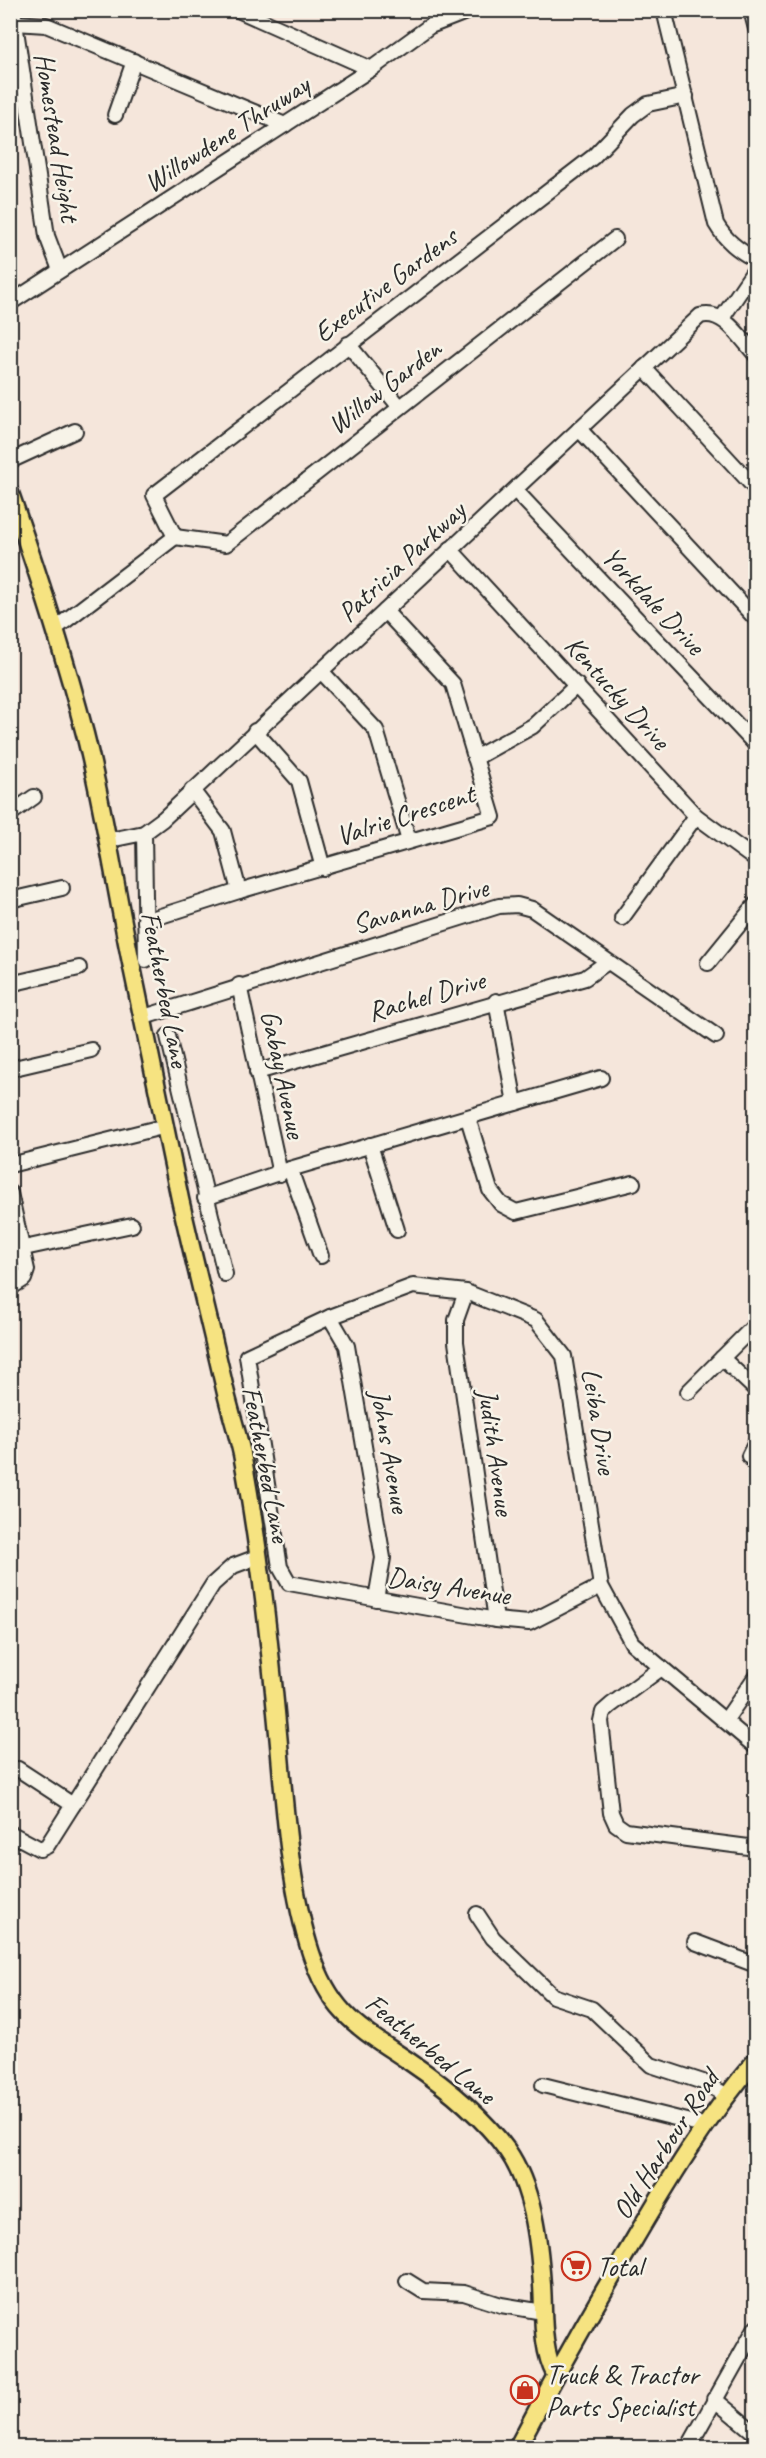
<svg xmlns="http://www.w3.org/2000/svg" width="766" height="2458" font-family="Caveat,sans-serif">
	<rect width="100%" height="100%" fill="#f5e6db"/>
	<filter id="ink" filterUnits="userSpaceOnUse"><feTurbulence type="fractalNoise" baseFrequency=".0167" numOctaves="2"/><feDisplacementMap in="SourceGraphic" scale="12" xChannelSelector="R" yChannelSelector="G"/><feConvolveMatrix kernelMatrix="1 2 1 2 8 2 1 2 1" color-interpolation-filters="sRGB"/></filter>
	<g filter="url(#ink)">
		<g fill="none" stroke-linecap="round" stroke-linejoin="round">
			<!-- minor casing -->
			<g stroke="#2b2b2b" stroke-width="18">
				<g id="minor">
					<polyline points="13,10 47,236 60,270"/>
					<polyline points="238,10 371,69"/>
					<path d="M664,10L716,224C726,241 738,250 756,260"/>
					<polyline points="751,10 756,29"/>
					<polyline points="15,23 46,25 285,125"/>
					<polyline points="115,115 134,61"/>
					<polyline points="10,303 371,69 430,26 471,10"/>
					<polyline points="722,318 756,268"/>
					<polyline points="348,344 399,406"/>
					<polyline points="644,368 756,489"/>
					<polyline points="579,429 756,619"/>
					<polyline points="10,461 75,431"/>
					<polyline points="515,490 756,745"/>
					<polyline points="175,537 154,495 593,157 633,115 648,104 686,96"/>
					<polyline points="175,537 226,544 615,239"/>
					<polyline points="450,549 696,816 756,860"/>
					<polyline points="56,628 175,537"/>
					<polyline points="321,671 376,730 409,841"/>
					<polyline points="255,731 299,781 323,868"/>
					<polyline points="475,758 533,726 577,685"/>
					<polyline points="192,790 223,831 239,891"/>
					<polyline points="10,814 34,797"/>
					<polyline points="144,833 146,960"/>
					<path d="M110,840L144,833L163,819L700,316C724,309 741,339 756,355"/>
					<polyline points="10,900 62,888"/>
					<polyline points="622,918 696,816"/>
					<polyline points="145,921 239,891 493,817 453,684 385,611"/>
					<polyline points="708,963 756,904"/>
					<polyline points="10,984 79,968"/>
					<polyline points="239,985 280,1174"/>
					<polyline points="496,1001 515,1103"/>
					<polyline points="144,1017 499,906 517,905 532,909 716,1036"/>
					<polyline points="168,1036 225,1274"/>
					<polyline points="10,1069 91,1050"/>
					<polyline points="257,1072 585,978 606,963"/>
					<polyline points="468,1118 490,1190 501,1204 516,1212 633,1183"/>
					<polyline points="370,1145 397,1230"/>
					<polyline points="10,1165 166,1126"/>
					<polyline points="290,1169 321,1256"/>
					<polyline points="10,1193 27,1270 24,1279 10,1288"/>
					<polyline points="205,1198 290,1169 601,1078"/>
					<polyline points="10,1251 132,1225"/>
					<polyline points="466,1292 456,1320 456,1342 496,1620"/>
					<polyline points="330,1317 347,1346 383,1558 376,1599"/>
					<polyline points="722,1358 756,1390"/>
					<polyline points="688,1392 756,1324"/>
					<polyline points="756,1442 749,1456 756,1464"/>
					<polyline points="601,1586 529,1623 496,1620 289,1583 280,1567 247,1356 330,1317 413,1286 466,1292 536,1320 564,1356 601,1586 632,1643 756,1747"/>
					<polyline points="660,1669 611,1705 603,1712 601,1721 611,1813 616,1824 626,1831 756,1848"/>
					<polyline points="725,1721 756,1676"/>
					<polyline points="18,1769 73,1805"/>
					<polyline points="10,1833 40,1849 47,1846 213,1584 233,1566 257,1557"/>
					<polyline points="477,1914 493,1938 553,1996 592,2009 651,2065 703,2082 726,2095"/>
					<polyline points="695,1942 756,1965"/>
					<polyline points="543,2085 703,2125"/>
					<polyline points="407,2281 423,2291 464,2293 501,2305 543,2312"/>
					<polyline points="714,2399 756,2434"/>
					<polyline points="688,2448 756,2327"/>
				</g>
			</g>
			<!-- major casing -->
			<g stroke="#2b2b2b" stroke-width="21">
				<g id="major">
					<path d="M10,493C38,573 64,653 85,734C105,813 116,893 133,972C149,1047 164,1123 180,1199C194,1261 210,1323 224,1385C229,1408 237,1431 242,1454C260,1549 270,1647 279,1744C285,1811 290,1889 311,1953C331,2015 360,2028 410,2062C444,2085 482,2116 507,2150C533,2187 539,2241 542,2285C544,2314 541,2348 555,2374"/>
					<path d="M517,2448C553,2379 591,2312 631,2245C669,2180 707,2117 756,2060"/>
				</g>
			</g>
			<!-- minor -->
			<use href="#minor" stroke="#f7f3e8" stroke-width="14"/>
			<!-- major -->
			<use href="#major" stroke="#f6e381" stroke-width="16"/>
		</g>
	</g>
	<!-- icons -->
	<defs>
		<g id="supermarket-ring" transform="scale(1.5)"><circle r="9.5" fill="#f7f3e8" stroke="#c8321e" stroke-width="1.5"/><path d="M-6-5.5h2.5l.6 2H6L4.5 2H-2.5L-4.4-4H-6ZM-1.5 3.2a1.3 1.3 0 1 0 .1 0ZM3 3.2a1.3 1.3 0 1 0 .1 0Z" fill="#c8321e"/></g>
		<g id="shop-ring" transform="scale(1.5)"><circle r="9.5" fill="#f7f3e8" stroke="#c8321e" stroke-width="1.5"/><path d="M-5-2.5h2.3a2.7 3.5 0 0 1 5.4 0H5L5.5 6h-11ZM-1.5-2.5h3a1.5 2.3 0 0 0-3 0Z" fill="#c8321e"/></g>
	</defs>
	<g fill-rule="evenodd">
		<use href="#supermarket-ring" x="576" y="2266"/>
		<use href="#shop-ring" x="525" y="2390"/>
	</g>
	<g text-anchor="middle" stroke-width="5" stroke-linejoin="round" paint-order="stroke">
		<!-- street labels -->
		<g font-size="28" fill="#2b2b2b" stroke="#f7f3e8">
			<text transform="translate(226 133) rotate(-33)" y="10">Willowdene Thruway</text>
			<text transform="translate(58 137) rotate(81)" y="10">Homestead Height</text>
			<text transform="translate(385 284) rotate(-37)" y="10">Executive Gardens</text>
			<text transform="translate(384 386) rotate(-38)" y="10">Willow Garden</text>
			<text transform="translate(401 561) rotate(-43)" y="10">Patricia Parkway</text>
			<text transform="translate(654 600) rotate(47)" y="10">Yorkdale Drive</text>
			<text transform="translate(618 692) rotate(48)" y="10">Kentucky Drive</text>
			<text transform="translate(405 814) rotate(-18)" y="10">Valrie Crescent</text>
			<text transform="translate(420 905) rotate(-16)" y="10">Savanna Drive</text>
			<text transform="translate(166 989) rotate(79)" y="10">Featherbed Lane</text>
			<text transform="translate(426 995) rotate(-16)" y="10">Rachel Drive</text>
			<text transform="translate(284 1074) rotate(78)" y="10">Gabay Avenue</text>
			<text transform="translate(600 1421) rotate(81)" y="10">Leiba Drive</text>
			<text transform="translate(391 1451) rotate(80)" y="10">Johns Avenue</text>
			<text transform="translate(497 1452) rotate(82)" y="10">Judith Avenue</text>
			<text transform="translate(267 1464) rotate(79)" y="10">Featherbed Lane</text>
			<text transform="translate(449 1585) rotate(9)" y="10">Daisy Avenue</text>
			<text transform="translate(431 2048) rotate(39)" y="10">Featherbed Lane</text>
			<text transform="translate(665 2144) rotate(-57)" y="10">Old Harbour Road</text>
		</g>
		<!-- poi labels -->
		<g font-size="28" fill="#2b2b2b" stroke="#f7f3e8" text-anchor="start">
			<text x="597" y="2276">Total</text>
			<text x="546" y="2384">Truck &amp; Tractor<tspan x="546" dy="32">Parts Specialist</tspan></text>
		</g>
	</g>
	<!-- margin -->
	<rect width="766" height="2458" fill="none" stroke="#f7f3e8" stroke-width="36"/>
	<rect x="18" y="18" width="730" height="2422" fill="none" stroke="#2b2b2b" stroke-width="2" filter="url(#ink)"/>
</svg>
